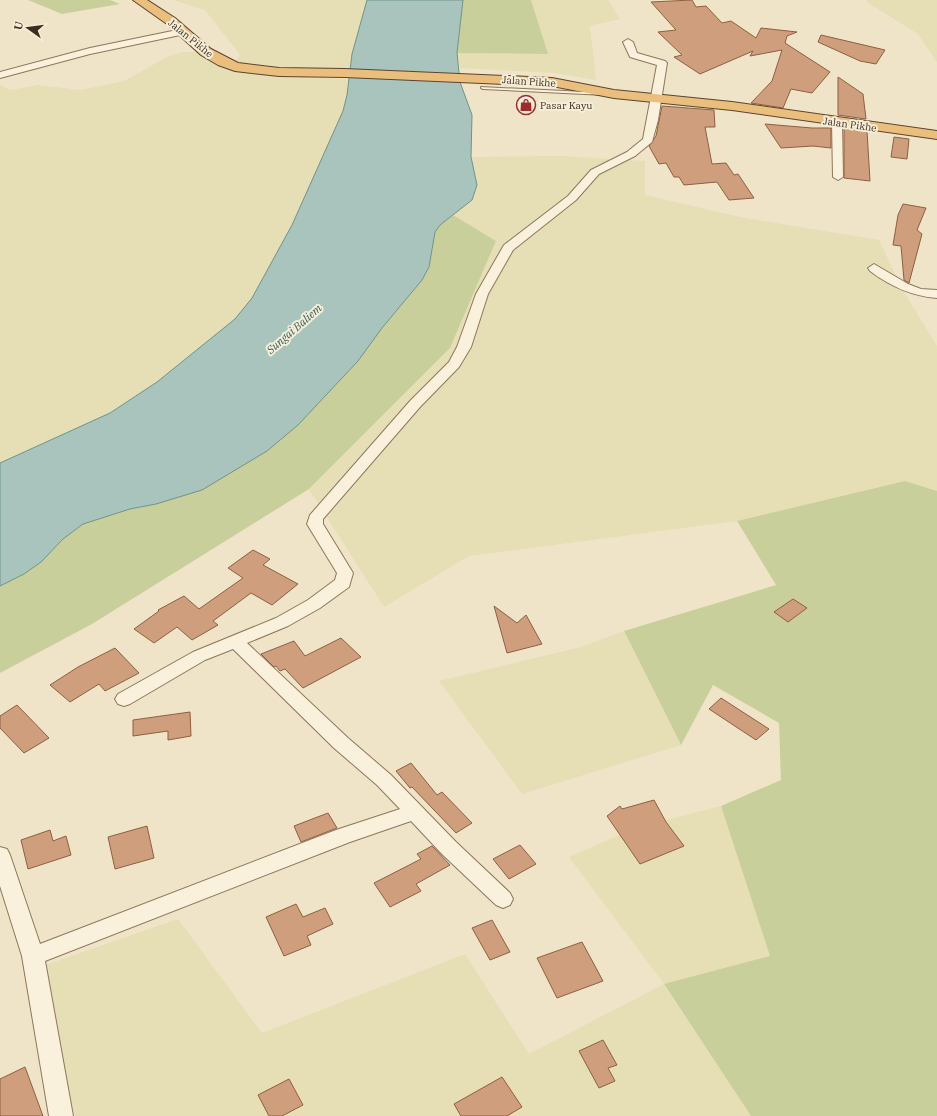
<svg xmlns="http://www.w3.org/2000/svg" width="937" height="1116" font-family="'IBM Plex Serif',serif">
	<rect width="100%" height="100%" fill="#f0e4c8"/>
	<!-- farmland -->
	<g fill="#e6deb5">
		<polygon points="173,0 367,0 352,54 350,73 277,69 235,62 240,55 205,10"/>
		<polygon points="531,0 608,0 620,19 590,26 596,80 555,73 460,68 457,53 547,54"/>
		<polygon points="867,0 937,0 937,62 918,34 867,2"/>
		<polygon points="182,52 196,52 230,69 251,74 348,79 347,95 343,111 292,225 252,298 235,319 157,382 110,413 0,463 0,85 10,90 38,85 81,90 124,81 167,57"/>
		<polygon points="561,156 645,161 645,195 740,217 879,240 902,289 937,346 937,491 905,481 737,521 469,556 384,607 309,489 450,348 496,241 453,215 472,200 477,185 471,157"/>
		<polygon points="624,631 681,745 522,794 439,681 581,647"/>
		<polygon points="721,806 770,956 664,985 751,1116 75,1116 31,970 178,919 262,1033 465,954 529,1054 664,984 569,857 638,827"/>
	</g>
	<!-- green -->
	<g fill="#c9cf9b">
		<polygon points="28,0 110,0 120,4 62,14"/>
		<polygon points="463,0 531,0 548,54 457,53"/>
		<polygon points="453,215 496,241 450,348 309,489 92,624 0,673 0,586 24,574 41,562 63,539 83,524 130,509 156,504 240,466 267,451 298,425 358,361 382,328 422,280 429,267 435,232 440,225"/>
		<polygon points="905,481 937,491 937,1116 751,1116 664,984 770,956 721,806 781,780 779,723 713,685 681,745 624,631 776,585 737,521"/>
	</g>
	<!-- water -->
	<polygon fill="#a9c4bc" stroke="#6f938a" points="367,0 463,0 457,53 460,82 472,115 471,157 477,185 472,200 440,225 435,232 429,267 422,280 382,328 358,361 298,425 267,451 202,490 156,504 130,509 83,524 63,539 41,562 24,574 0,586 0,463 110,413 157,382 235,319 252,298 292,225 343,111 347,95 352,54"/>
	<!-- building -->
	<g fill="#cf9f7d" stroke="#8d5f41">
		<polygon points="692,0 696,7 706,6 722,23 731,21 756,38 761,28 797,32 787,36 785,43 830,72 812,93 791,89 783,108 751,103 772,81 782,50 750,56 753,51 700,74 674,57 682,55 658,32 676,30 651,2"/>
		<polygon points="821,35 885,50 876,64 860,61 818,42"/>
		<polygon points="838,77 863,94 866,119 838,115"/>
		<polygon points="662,106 714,110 715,127 705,127 712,164 726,163 734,175 738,174 754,198 729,200 717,182 684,185 679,177 674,177 666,163 659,164 649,146 656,136"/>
		<polygon points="765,124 812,128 831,128 831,148 813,146 781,148"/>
		<polygon points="844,127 867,131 870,181 844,178"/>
		<polygon points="894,137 909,139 907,159 891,157"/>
		<polygon points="903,204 926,208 917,230 922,234 909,283 904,280 901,246 893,245 898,215"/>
		<polygon points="253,550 270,559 263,565 298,584 272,605 251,593 213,621 218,625 192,640 177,627 154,643 134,629 159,611 158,610 184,596 199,609 243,578 228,568"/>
		<polygon points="793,599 807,608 788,622 774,612"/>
		<polygon points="494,606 517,623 526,615 542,644 507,653"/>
		<polygon points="341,638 361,657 303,688 285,669 280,671 276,666 274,667 261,654 294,641 305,656"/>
		<polygon points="115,648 139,673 105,691 99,684 70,702 50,685 78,667"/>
		<polygon points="721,698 769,729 756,740 709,709"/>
		<polygon points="17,705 49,738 24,753 0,728 0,716"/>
		<polygon points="190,712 191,736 168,740 168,731 133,736 133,720"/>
		<polygon points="411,763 437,795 442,792 472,823 456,833 412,787 410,788 396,771"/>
		<polygon points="654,800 666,822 684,846 640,864 607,816 620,806 622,809"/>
		<polygon points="328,813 337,828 301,842 294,826"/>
		<polygon points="147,826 154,858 115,869 108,837"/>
		<polygon points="50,830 53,841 66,836 71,855 28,869 21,840"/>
		<polygon points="520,845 536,864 509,879 493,859"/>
		<polygon points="432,846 450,865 416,884 421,891 390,907 374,883 421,859 417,854"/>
		<polygon points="296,904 303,917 325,908 333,924 307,936 311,945 284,956 266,917"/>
		<polygon points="492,920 510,952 490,960 472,928"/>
		<polygon points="582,942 603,981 557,998 537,958"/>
		<polygon points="603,1040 617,1065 608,1068 615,1081 599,1088 579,1051"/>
		<polygon points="25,1067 43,1116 0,1116 0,1079"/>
		<polygon points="502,1077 522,1107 507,1116 461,1116 454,1104"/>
		<polygon points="289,1079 303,1105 282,1116 269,1116 258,1095"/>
	</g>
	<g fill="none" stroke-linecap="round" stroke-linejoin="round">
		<!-- service casing -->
		<g stroke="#8d765c" stroke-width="2">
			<polygon id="service" points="481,87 605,93 607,94 605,95 483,89 481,88"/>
		</g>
		<!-- minor casing -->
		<g stroke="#8d765c" stroke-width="2">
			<g id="minor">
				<polygon points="182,29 187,32 185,34 90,54 0,78 0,72 90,48"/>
				<polygon points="628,39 633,42 637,53 665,61 667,63 658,120 652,142 635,156 599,174 576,200 513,250 488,294 471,347 459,367 420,407 323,519 323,524 353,573 349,587 320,608 288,626 247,643 348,738 391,775 456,842 510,893 513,899 510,905 503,908 496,905 442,854 411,821 350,842 45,961 73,1116 49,1116 22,956 0,886 0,847 7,849 10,855 40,944 336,830 400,809 377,785 334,748 233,649 205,660 130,704 124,706 118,704 115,699 118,694 193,652 276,618 308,600 335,580 337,573 307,524 310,515 410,401 449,362 457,347 476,294 504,245 568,196 591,170 627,152 643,139 657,65 630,57 623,42"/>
				<polygon points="837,119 842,122 843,177 838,180 833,177 832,122"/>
				<path d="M874,264L908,284L921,289L937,290V298C911,296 890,286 870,271L868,268Z"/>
			</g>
		</g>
		<!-- trunk casing -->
		<g stroke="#5b4430" stroke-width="2">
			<polygon id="trunk" points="133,0 147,0 175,18 211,49 238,63 279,68 345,69 552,78 614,90 732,102 937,131 937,139 732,110 614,98 552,86 345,77 279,76 235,71 218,65 201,55 167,24"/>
		</g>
		<!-- service -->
		<use href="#service" fill="#faf1dc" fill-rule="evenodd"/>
		<!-- minor -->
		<use href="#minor" fill="#faf1dc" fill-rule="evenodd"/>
		<!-- trunk -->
		<use href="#trunk" fill="#eabe7c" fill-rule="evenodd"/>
	</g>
	<!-- icons -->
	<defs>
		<g id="shop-ring" transform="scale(1)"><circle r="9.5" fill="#f7eed8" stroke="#9e2a2b" stroke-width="1.5"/><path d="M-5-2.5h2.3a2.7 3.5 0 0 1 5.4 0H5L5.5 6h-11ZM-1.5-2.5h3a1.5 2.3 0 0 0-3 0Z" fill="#9e2a2b"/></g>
	</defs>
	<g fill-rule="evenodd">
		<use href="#shop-ring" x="526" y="105"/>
	</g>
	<g text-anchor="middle" stroke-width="4" stroke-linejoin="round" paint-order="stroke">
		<!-- far-street labels -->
		<g font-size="10" fill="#3d2e20" stroke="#f7eed8">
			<text transform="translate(191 38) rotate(39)" y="4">Jalan Pikhe</text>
			<text transform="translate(529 81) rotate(4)" y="4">Jalan Pikhe</text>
			<text transform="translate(850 124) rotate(8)" y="4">Jalan Pikhe</text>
		</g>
		<!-- far-poi labels -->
		<g font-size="10" fill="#3d2e20" stroke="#f7eed8" text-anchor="start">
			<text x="540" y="109">Pasar Kayu</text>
		</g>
		<!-- far-water labels -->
		<g font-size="11" font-style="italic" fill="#2f5d5a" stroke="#f7eed8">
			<text transform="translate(294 329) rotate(-41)" y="4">Sungai Baliem</text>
		</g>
	</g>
	<!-- north arrow -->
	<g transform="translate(28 28) rotate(284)" stroke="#f7eed8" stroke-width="3" paint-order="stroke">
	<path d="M0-3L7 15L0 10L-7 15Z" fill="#3d2e20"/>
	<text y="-6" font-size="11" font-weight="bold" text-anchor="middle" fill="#3d2e20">U</text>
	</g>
</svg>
